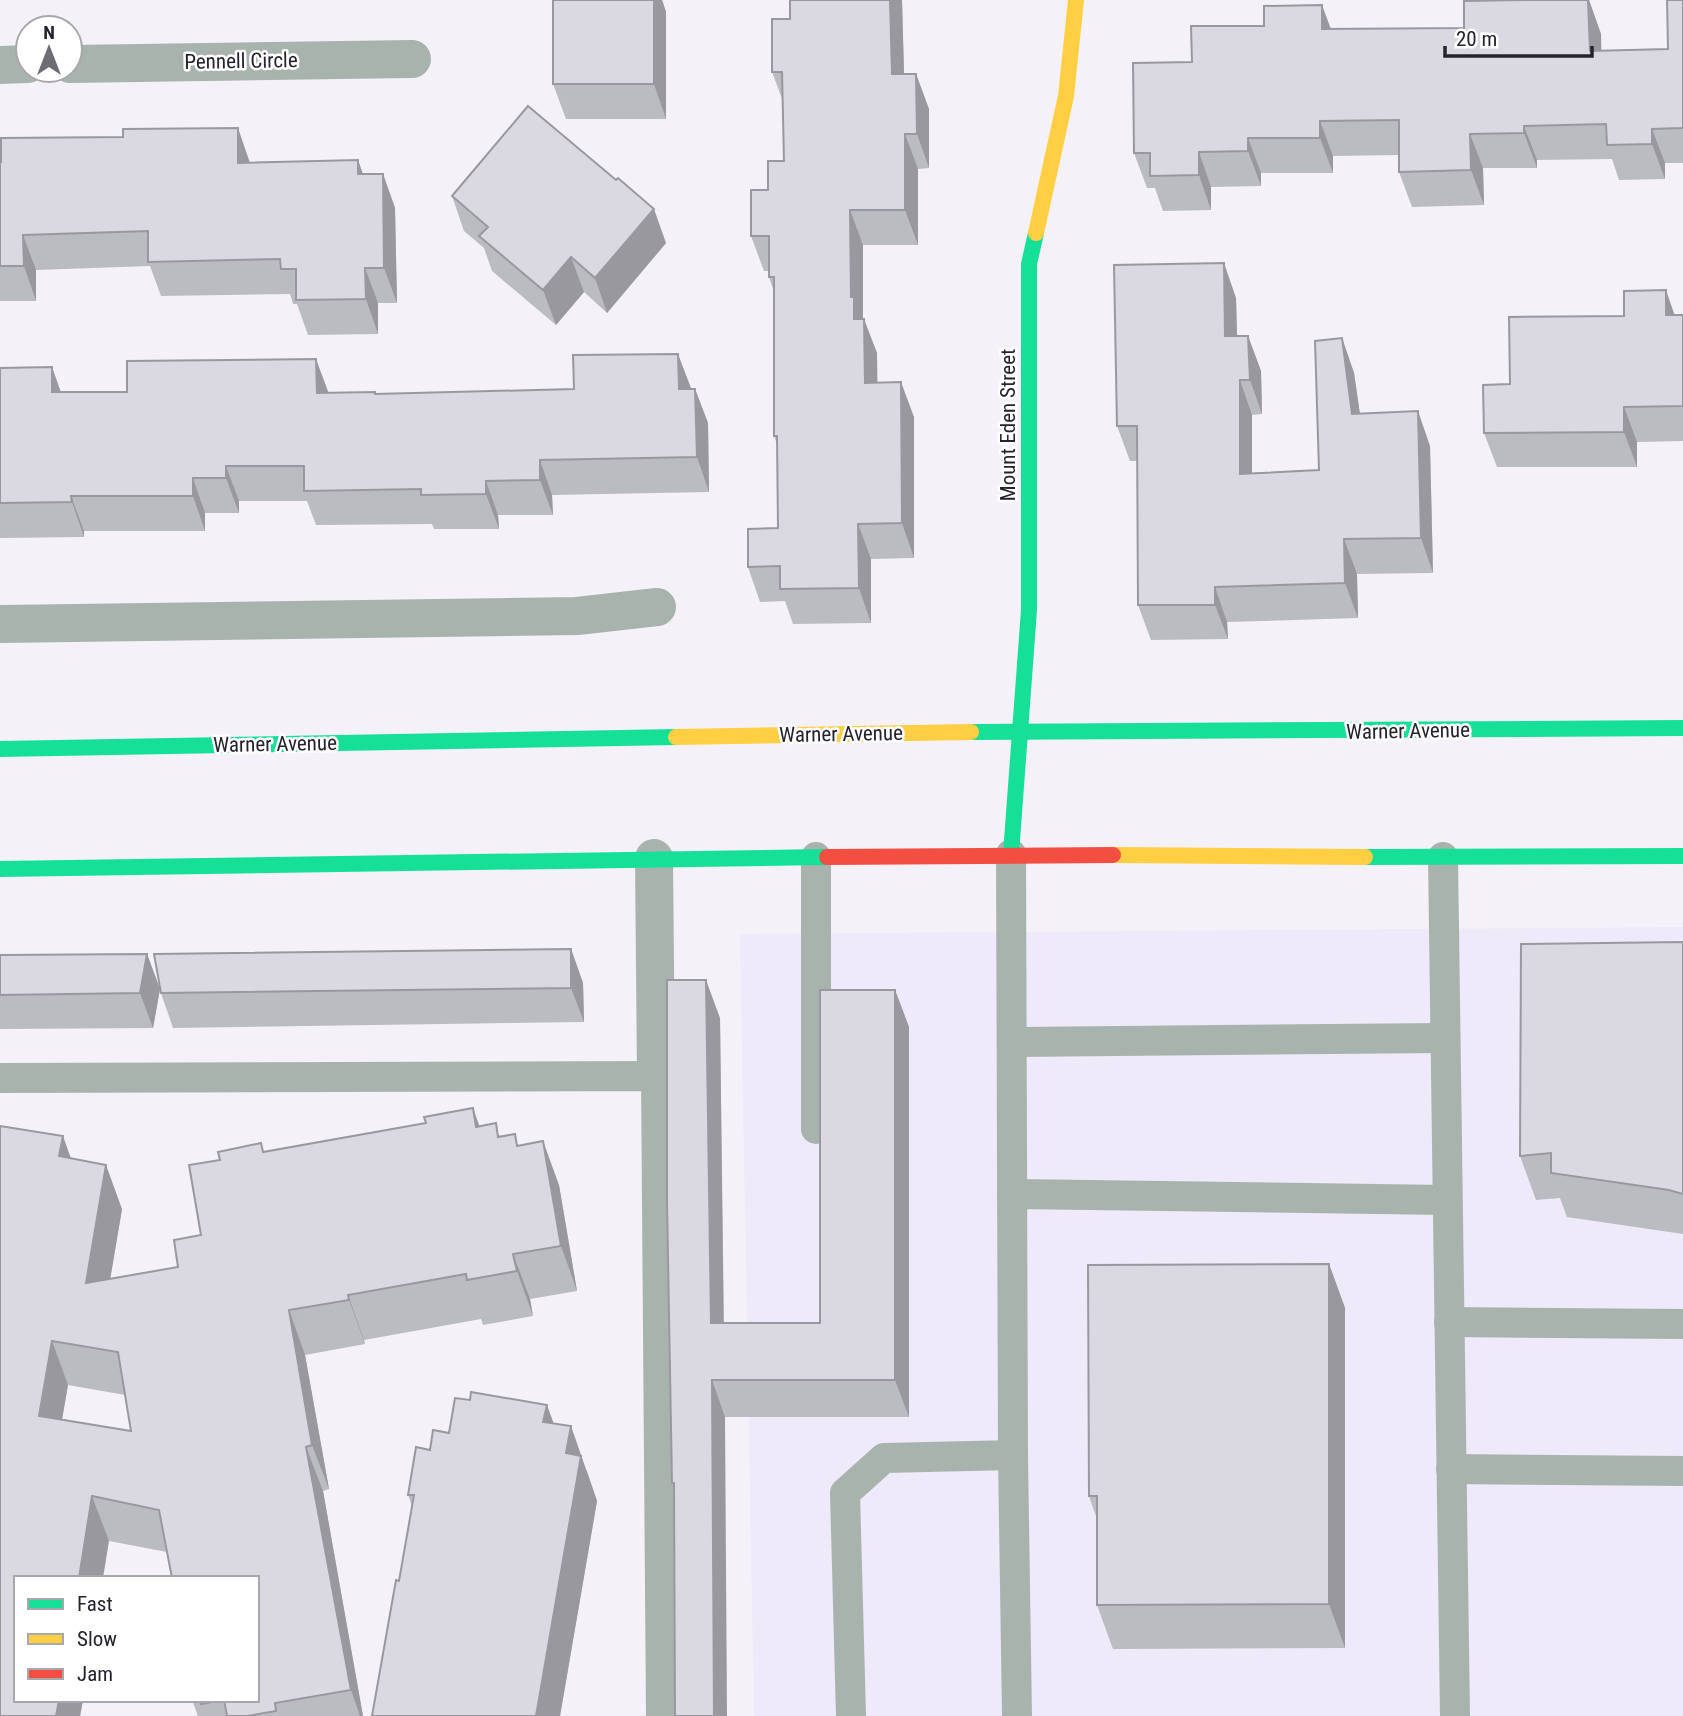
<svg xmlns="http://www.w3.org/2000/svg" width="1683" height="1716" font-family="'Roboto Condensed',sans-serif">
	<rect width="100%" height="100%" fill="#f4f2f8"/>
	<!-- commercial -->
	<polygon fill="#eeeaf9" points="1683,927 1683,1716 754,1716 740,934"/>
	<g fill="none" stroke-linecap="round" stroke-linejoin="round">
		<!-- lane -->
		<g stroke="#a9b3ad" stroke-width="30">
			<polyline points="1011,854 1013,1455 1017,1716"/>
			<polyline points="1443,857 1455,1716"/>
			<polyline points="1012,1042 1445,1038"/>
			<polyline points="0,1078 656,1076 661,1716"/>
			<polyline points="816,1129 816,857"/>
			<polyline points="1012,1194 1447,1200"/>
			<polyline points="1449,1322 1683,1324"/>
			<polyline points="1451,1469 1683,1471"/>
			<polyline points="851,1716 845,1493 884,1458 1013,1455"/>
		</g>
		<!-- street -->
		<g stroke="#a9b3ad" stroke-width="38">
			<polyline points="70,64 412,59"/>
			<polyline points="0,65 28,64"/>
			<polyline points="0,624 577,616 657,607"/>
			<polyline points="654,858 656,1076"/>
		</g>
		<!-- fast -->
		<g stroke="#16e098" stroke-width="16">
			<polyline points="971,732 1683,728"/>
			<polyline points="0,749 676,737"/>
			<polyline points="1011,854 1029,610 1029,264 1036,233"/>
			<polyline points="1365,857 1683,856"/>
			<polyline points="0,869 827,857"/>
		</g>
		<!-- slow -->
		<g stroke="#ffcf43" stroke-width="16">
			<polyline points="1036,233 1066,96 1076,0"/>
			<polyline points="676,737 971,732"/>
			<polyline points="1113,855 1365,857"/>
		</g>
		<!-- jam -->
		<polyline stroke="#f24e42" stroke-width="16" points="827,857 1113,855"/>
	</g>
	<!-- wall -->
	<g fill="#bbbbc2" fill-rule="evenodd">
		<polygon points="553,0 662,0 666,12 666,119 566,119 553,84"/>
		<polygon points="790,0 902,0 904,74 916,74 929,109 929,168 918,169 918,245 863,245 863,319 877,353 877,383 914,417 914,558 871,559 871,623 793,624 785,601 760,602 748,567 778,528 777,444 774,436 774,292 769,277 769,271 764,271 751,236 768,190 784,161 783,101 772,72 790,19"/>
		<polygon points="1589,0 1601,34 1601,51 1668,49 1683,0 1683,163 1665,163 1665,179 1619,180 1612,159 1537,160 1537,168 1483,168 1484,205 1412,207 1399,172 1399,155 1333,156 1333,173 1261,173 1261,186 1211,187 1211,210 1163,211 1155,188 1147,188 1134,153 1192,62 1264,26 1331,29 1464,28"/>
		<polygon points="358,160 363,174 383,174 395,208 397,303 378,303 378,334 308,335 297,304 293,304 290,294 161,296 150,266 36,270 36,301 0,301 0,162 250,162"/>
		<polygon points="452,196 666,243 607,313 584,292 556,325 492,271 484,248 464,231"/>
		<polygon points="1236,298 1237,336 1248,336 1261,371 1262,414 1252,415 1252,473 1319,470 1342,338 1354,373 1360,414 1430,446 1433,573 1357,574 1358,618 1227,622 1228,639 1151,640 1138,605 1137,461 1130,461 1117,426"/>
		<polygon points="1675,315 1683,315 1683,441 1637,442 1637,467 1497,467 1484,433 1510,384"/>
		<polygon points="52,367 61,392 328,393 375,394 695,389 708,423 709,492 552,495 553,515 498,515 499,529 434,529 432,524 316,525 307,501 239,501 239,513 205,513 205,531 84,531 84,537 0,538 0,368"/>
		<polygon points="1683,942 1683,1234 1567,1217 1560,1198 1536,1200 1520,1156"/>
		<polygon points="571,949 583,983 584,1022 173,1028 161,993"/>
		<polygon points="147,954 160,989 153,1028 0,1029 0,955"/>
		<polygon points="895,990 909,1027 909,1417 725,1417 674,1489 672,1483 720,1018 724,1323 820,1323"/>
		<path d="M480,1126L519,1145L559,1185L577,1291L530,1299L533,1316L483,1325L481,1319L364,1340L365,1344L305,1355L329,1489L323,1491L363,1716H198L192,1700H257L167,1552L109,1541L16,1700H83L80,1716H0L71,1158L122,1209L110,1279L178,1267L201,1235L220,1160L261,1143L264,1152ZM68,1385L125,1395L131,1431L62,1419Z"/>
		<polygon points="1329,1264 1345,1308 1345,1648 1113,1649 1097,1605 1097,1519 1089,1496"/>
		<polygon points="554,1424 587,1471 597,1501 560,1716 372,1716 399,1581 412,1506 408,1495 430,1450 449,1433"/>
	</g>
	<!-- shaded-wall -->
	<g fill="#99989e">
		<polygon points="654,0 662,0 666,12 666,119 654,84"/>
		<polygon points="890,0 902,0 905,109 892,74"/>
		<polygon points="1589,0 1601,34 1602,86 1590,51"/>
		<polygon points="1322,5 1335,40 1322,29"/>
		<polygon points="916,74 929,109 929,168 917,134"/>
		<polygon points="1320,121 1333,156 1333,173 1320,138"/>
		<polygon points="1524,126 1537,160 1537,168 1524,133"/>
		<polygon points="238,128 250,163 238,163"/>
		<polygon points="1652,129 1665,163 1665,179 1652,144"/>
		<polygon points="905,134 918,169 918,245 905,210"/>
		<polygon points="1470,134 1483,168 1484,205 1471,170"/>
		<polygon points="1248,138 1261,173 1261,186 1248,151"/>
		<polygon points="1199,152 1211,187 1211,210 1199,175"/>
		<polygon points="358,160 370,195 358,174"/>
		<polygon points="383,174 395,208 397,303 384,268"/>
		<polygon points="654,209 666,243 607,313 595,278"/>
		<polygon points="850,210 863,245 863,323 864,319 877,353 878,418 865,383 851,297"/>
		<polygon points="23,235 36,270 36,301 24,266"/>
		<polygon points="571,257 584,292 556,325 543,290"/>
		<polygon points="1224,263 1236,298 1238,371 1225,336"/>
		<polygon points="365,268 378,303 378,334 366,299"/>
		<polygon points="1666,290 1678,325 1666,315"/>
		<polygon points="1248,336 1261,371 1262,414 1250,380"/>
		<polygon points="1342,338 1354,373 1365,449 1352,414"/>
		<polygon points="678,354 691,388 679,389"/>
		<polygon points="316,359 329,394 317,393"/>
		<polygon points="52,367 64,402 52,392"/>
		<polygon points="1240,380 1252,415 1252,509 1240,474"/>
		<polygon points="901,382 914,417 914,558 902,523"/>
		<polygon points="695,389 708,423 709,492 697,457"/>
		<polygon points="1624,407 1637,442 1637,467 1624,432"/>
		<polygon points="1418,411 1430,446 1433,573 1421,538"/>
		<polygon points="540,460 552,495 553,515 540,480"/>
		<polygon points="226,466 239,501 239,513 226,478"/>
		<polygon points="193,478 205,513 205,531 193,496"/>
		<polygon points="486,481 498,515 499,529 486,494"/>
		<polygon points="71,496 84,531 84,537 72,502"/>
		<polygon points="858,524 871,559 871,623 859,588"/>
		<polygon points="1344,539 1357,574 1358,618 1345,583"/>
		<polygon points="1215,587 1227,622 1228,639 1215,605"/>
		<polygon points="571,949 583,983 584,1022 571,988"/>
		<polygon points="147,954 160,989 153,1028 140,993"/>
		<polygon points="706,980 720,1018 724,1360 711,1323"/>
		<polygon points="895,990 909,1027 909,1417 895,1380"/>
		<polygon points="473,1108 489,1153 476,1127"/>
		<polygon points="63,1136 79,1181 59,1156"/>
		<polygon points="543,1141 559,1185 577,1291 561,1246"/>
		<polygon points="106,1165 122,1209 102,1328 86,1283"/>
		<polygon points="513,1254 530,1299 533,1316 517,1271"/>
		<polygon points="1329,1264 1345,1308 1345,1648 1329,1604"/>
		<polygon points="348,1295 364,1340 365,1344 349,1300"/>
		<polygon points="289,1310 305,1355 329,1489 312,1445"/>
		<polygon points="52,1341 68,1385 55,1460 39,1416"/>
		<polygon points="712,1380 725,1417 727,1716 714,1716"/>
		<polygon points="547,1405 563,1449 543,1422"/>
		<polygon points="571,1426 597,1501 560,1716 536,1716 566,1453"/>
		<polygon points="306,1447 323,1491 363,1716 360,1716 351,1690"/>
		<polygon points="92,1496 109,1541 103,1578 79,1578"/>
		<polygon points="59,1700 83,1700 80,1716 56,1716"/>
	</g>
	<!-- building -->
	<g fill="#dad9e1" stroke="#99989e" stroke-width="2" fill-rule="evenodd">
		<rect x="553" y="0" width="101" height="84"/>
		<polygon points="790,0 890,0 892,74 916,74 917,134 905,134 905,210 850,210 851,297 854,297 854,319 864,319 865,383 901,382 902,523 858,524 859,588 780,589 780,566 748,567 748,529 778,528 777,436 774,436 774,277 769,277 769,236 751,236 751,190 768,190 768,161 784,161 782,72 772,72 772,19 790,19"/>
		<polygon points="1525,0 1588,0 1590,51 1668,49 1667,0 1683,0 1683,128 1652,129 1652,144 1607,145 1606,124 1524,126 1524,133 1470,134 1471,170 1399,172 1399,120 1320,121 1320,138 1248,138 1248,151 1199,152 1199,175 1150,176 1150,153 1134,153 1133,63 1192,62 1191,26 1264,26 1264,6 1322,5 1322,29 1464,28 1464,1"/>
		<polygon points="528,106 616,180 618,178 654,209 595,278 571,257 543,290 479,236 488,227 452,196"/>
		<polygon points="238,128 238,163 358,160 358,174 383,174 384,268 365,268 366,299 296,300 296,269 281,269 280,259 148,262 148,231 23,235 24,266 0,266 0,162 1,162 1,138 123,137 123,129"/>
		<polygon points="1224,263 1225,336 1248,336 1250,380 1240,380 1240,474 1319,470 1315,341 1342,338 1352,414 1418,411 1421,538 1344,539 1345,583 1215,587 1215,605 1138,605 1137,426 1117,426 1114,265"/>
		<polygon points="1666,290 1666,315 1683,315 1683,406 1624,407 1624,432 1484,433 1483,385 1510,384 1509,317 1624,316 1624,291"/>
		<polygon points="678,354 679,389 695,389 697,457 540,460 540,480 486,481 486,494 421,495 421,489 304,491 304,466 226,466 226,478 193,478 193,496 71,496 72,502 0,503 0,368 52,367 52,392 127,392 127,361 316,359 317,393 375,392 375,394 574,389 573,355"/>
		<polygon points="1683,942 1683,1194 1669,1190 1551,1173 1551,1153 1520,1156 1521,944"/>
		<polygon points="571,949 571,988 161,993 154,954"/>
		<polygon points="147,954 140,993 0,995 0,955"/>
		<polygon points="667,980 706,980 711,1323 820,1323 820,990 895,990 895,1380 712,1380 714,1716 675,1716 674,1483 672,1483 667,1201"/>
		<path d="M473,1108L476,1127L496,1123L498,1137L515,1134L517,1146L543,1141L561,1246L513,1254L517,1271L467,1280L466,1274L348,1295L349,1300L289,1310L312,1445L306,1447L351,1690L275,1703L276,1711L247,1716H227L224,1700H257V1578H172L159,1510L92,1496L79,1578H16V1700H59L56,1716H0V1126L63,1136L59,1156L106,1165L86,1283L178,1267L174,1240L201,1235L189,1165L220,1160L218,1152L261,1143L263,1152L426,1123L424,1117ZM52,1341L118,1352L131,1431L39,1416Z"/>
		<polygon points="1329,1264 1329,1604 1097,1605 1097,1496 1089,1496 1088,1265"/>
		<polygon points="471,1392 547,1405 543,1422 571,1426 566,1453 581,1456 536,1716 372,1716 396,1580 399,1581 414,1495 408,1495 416,1447 430,1450 433,1430 449,1433 455,1398 470,1400"/>
		<polygon points="200,1700 222,1700 201,1704"/>
	</g>
	<g text-anchor="middle" stroke-width="5" stroke-linejoin="round" paint-order="stroke">
		<!-- street labels -->
		<g font-size="21" fill="#26222d" stroke="#fff">
			<text transform="translate(241 61) rotate(-1)" y="7">Pennell Circle</text>
			<text transform="translate(1008 425) rotate(-90)" y="7">Mount Eden Street</text>
			<text transform="translate(1408 731) rotate(-1)" y="7">Warner Avenue</text>
			<text transform="translate(841 734) rotate(-1)" y="7">Warner Avenue</text>
			<text transform="translate(275 744) rotate(-1)" y="7">Warner Avenue</text>
		</g>
	</g>
	<!-- legend -->
	<rect x="14" y="1576" width="245" height="126" fill="#ffffff" stroke="#a8a7ab" stroke-width="2"/>
	<rect x="28" y="1599" width="35" height="10" fill="#16e098" stroke="#a8a7ab" stroke-width="2"/>
	<text x="77" y="1611" font-size="21" fill="#26222d">Fast</text>
	<rect x="28" y="1634" width="35" height="10" fill="#ffcf43" stroke="#a8a7ab" stroke-width="2"/>
	<text x="77" y="1646" font-size="21" fill="#26222d">Slow</text>
	<rect x="28" y="1669" width="35" height="10" fill="#f24e42" stroke="#a8a7ab" stroke-width="2"/>
	<text x="77" y="1681" font-size="21" fill="#26222d">Jam</text>
	<!-- north arrow -->
	<g transform="translate(49 49)"><circle r="33" fill="#ffffff" stroke="#a8a7ab" stroke-width="2"/>
	<path d="M0-5L12 26L0 18L-12 26Z" fill="#6e6b74"/>
	<text y="-10" font-size="19" font-weight="bold" text-anchor="middle" fill="#26222d">N</text>
	</g>
	<!-- scale -->
	<path d="M1445 46v10h147v-10" fill="none" stroke="#26222d" stroke-width="3.5"/>
	<text x="1456" y="46" font-size="21" fill="#26222d" stroke="#ffffff" stroke-width="5" paint-order="stroke">20 m</text>
</svg>
